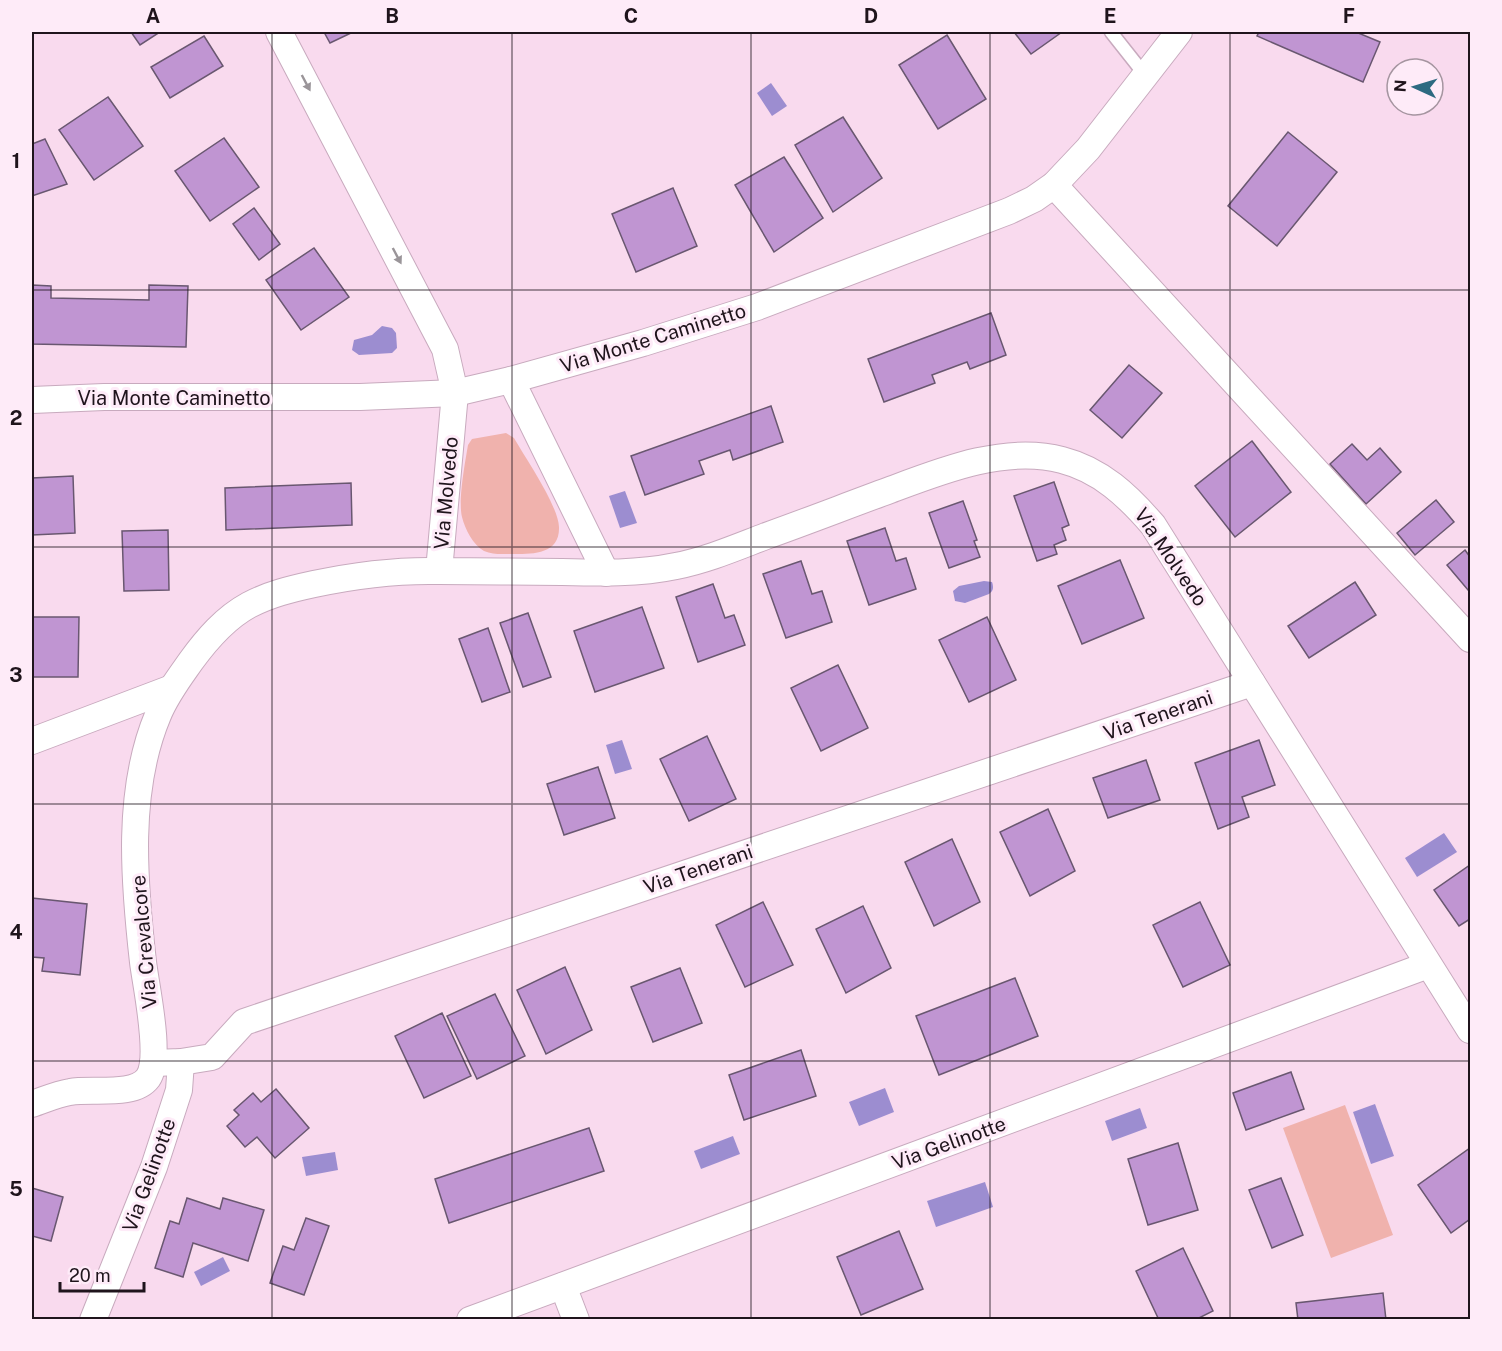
<svg xmlns="http://www.w3.org/2000/svg" width="1502" height="1351" font-family="'Public Sans',sans-serif">
	<rect width="100%" height="100%" fill="#f9daee"/>
	<!-- green -->
	<g fill="#f0b2ad">
		<path d="M506,433L514,438C526,459 558,505 559,527C560,555 531,554 511,554C502,554 493,555 484,551C473,545 465,529 462,517C458,501 465,463 468,445L472,439Z"/>
		<polygon points="1345,1105 1393,1235 1331,1258 1283,1128"/>
	</g>
	<!-- water -->
	<g fill="#9c8dd0">
		<polygon points="771,83 787,106 772,116 757,93"/>
		<polygon points="382,326 392,328 396,333 397,348 392,353 359,355 352,350 354,340 372,335"/>
		<polygon points="625,491 637,523 620,528 609,496"/>
		<path d="M984,581L992,582C994,588 993,591 989,594L965,603L955,601L953,591L959,586Z"/>
		<polygon points="622,740 632,769 615,774 606,745"/>
		<polygon points="1444,833 1457,852 1417,877 1405,858"/>
		<polygon points="885,1088 894,1112 859,1126 849,1102"/>
		<polygon points="1375,1104 1394,1156 1371,1164 1353,1112"/>
		<polygon points="1140,1108 1147,1128 1112,1141 1105,1121"/>
		<polygon points="733,1136 740,1154 701,1169 694,1151"/>
		<polygon points="335,1152 338,1170 306,1176 302,1157"/>
		<polygon points="985,1182 993,1207 936,1227 927,1201"/>
		<polygon points="223,1257 230,1271 201,1286 194,1272"/>
	</g>
	<!-- building -->
	<g fill="#c095d2" stroke="#695770" stroke-width="1.5">
		<polygon points="131,32 160,32 140,45"/>
		<polygon points="324,32 353,32 330,43"/>
		<polygon points="1014,32 1062,32 1031,54"/>
		<polygon points="1259,32 1356,32 1380,42 1363,82 1257,36"/>
		<polygon points="947,35 986,99 938,129 899,65"/>
		<polygon points="204,36 223,66 170,98 151,67"/>
		<polygon points="108,97 143,146 94,180 59,130"/>
		<polygon points="843,117 882,178 833,212 795,145"/>
		<polygon points="1288,132 1337,172 1277,246 1228,206"/>
		<polygon points="224,138 259,187 210,221 175,171"/>
		<polygon points="45,139 67,184 32,196 32,144"/>
		<polygon points="784,157 823,218 774,252 735,185"/>
		<polygon points="673,188 697,246 636,272 612,214"/>
		<polygon points="254,208 280,244 259,260 233,224"/>
		<polygon points="314,248 349,297 301,330 266,280"/>
		<polygon points="32,285 51,286 51,298 149,300 149,285 188,286 186,347 32,344"/>
		<polygon points="991,313 1006,355 970,369 967,362 932,375 935,383 884,402 868,359"/>
		<polygon points="1129,365 1162,393 1122,438 1090,410"/>
		<polygon points="771,406 783,442 733,460 730,450 699,461 704,474 645,495 631,456"/>
		<polygon points="1252,441 1291,492 1235,537 1195,486"/>
		<polygon points="1352,444 1367,460 1380,448 1401,472 1366,504 1330,464"/>
		<polygon points="73,476 75,533 32,535 32,478"/>
		<polygon points="1054,482 1069,525 1062,528 1066,540 1054,545 1057,554 1037,561 1014,496"/>
		<polygon points="351,483 352,525 226,530 225,488"/>
		<polygon points="1436,500 1454,522 1415,555 1397,533"/>
		<polygon points="963,501 977,540 974,541 980,557 949,568 929,513"/>
		<polygon points="885,528 896,561 906,558 916,589 869,605 847,541"/>
		<polygon points="168,530 169,590 124,591 122,531"/>
		<polygon points="1465,550 1470,557 1470,588 1468,590 1447,565"/>
		<polygon points="1120,560 1144,618 1082,644 1058,586"/>
		<polygon points="801,561 812,594 822,591 832,622 786,638 763,574"/>
		<polygon points="1355,582 1376,615 1309,658 1288,626"/>
		<polygon points="713,584 725,618 734,615 745,645 698,662 676,597"/>
		<polygon points="642,607 664,668 595,692 574,631"/>
		<polygon points="528,613 551,677 523,687 500,623"/>
		<polygon points="32,617 79,617 78,677 32,677"/>
		<polygon points="987,617 1016,680 969,702 939,640"/>
		<polygon points="488,628 510,692 482,702 459,639"/>
		<polygon points="838,665 868,728 821,751 791,688"/>
		<polygon points="707,736 736,799 689,821 660,759"/>
		<polygon points="1259,740 1275,785 1242,797 1249,817 1218,829 1195,763"/>
		<polygon points="1146,760 1160,800 1108,818 1093,778"/>
		<polygon points="598,767 615,818 564,835 547,784"/>
		<polygon points="1048,809 1075,871 1030,896 1000,832"/>
		<polygon points="952,839 980,902 934,926 905,862"/>
		<polygon points="1470,865 1470,919 1459,926 1434,890"/>
		<polygon points="32,898 87,904 80,975 42,971 44,958 32,957"/>
		<polygon points="763,902 793,965 745,987 716,925"/>
		<polygon points="1200,902 1230,965 1183,987 1153,925"/>
		<polygon points="863,906 891,968 846,993 816,929"/>
		<polygon points="565,967 592,1030 546,1054 517,990"/>
		<polygon points="680,968 702,1023 653,1042 631,987"/>
		<polygon points="1015,978 1038,1036 939,1075 916,1016"/>
		<polygon points="495,994 525,1056 477,1079 447,1016"/>
		<polygon points="442,1013 471,1076 424,1098 395,1036"/>
		<polygon points="801,1050 816,1096 744,1120 729,1075"/>
		<polygon points="1291,1072 1304,1109 1246,1130 1233,1093"/>
		<polygon points="276,1089 309,1128 275,1158 257,1137 245,1147 227,1126 239,1115 234,1110 253,1093 261,1102"/>
		<polygon points="589,1128 604,1171 449,1223 435,1179"/>
		<polygon points="1178,1143 1198,1210 1148,1225 1128,1159"/>
		<polygon points="1470,1148 1470,1219 1451,1233 1418,1185"/>
		<polygon points="1281,1178 1303,1235 1272,1248 1249,1190"/>
		<polygon points="32,1188 63,1197 51,1241 32,1236"/>
		<polygon points="187,1198 220,1209 223,1198 264,1210 248,1261 193,1243 183,1277 155,1268 170,1221 179,1224"/>
		<polygon points="306,1218 329,1226 304,1295 270,1283 283,1246 294,1250"/>
		<polygon points="899,1231 923,1289 861,1315 837,1257"/>
		<polygon points="1183,1248 1213,1311 1195,1320 1159,1320 1136,1271"/>
		<polygon points="1383,1293 1386,1320 1298,1320 1296,1303"/>
	</g>
	<g fill="none" stroke-linecap="round" stroke-linejoin="round">
		<!-- lane casing -->
		<g stroke="#c8aabe" stroke-width="15">
			<polyline id="lane" points="1111,32 1145,75"/>
		</g>
		<!-- street casing -->
		<g stroke="#c8aabe" stroke-width="28">
			<g id="street">
				<path d="M279,32L445,349L455,393L439,571C480,571 521,572 562,572C600,573 638,574 676,566C707,560 737,547 766,536C808,521 849,505 890,490C943,470 1006,445 1062,460C1101,470 1128,496 1153,525L1470,1030"/>
				<polyline points="1054,185 1470,639"/>
				<polyline points="511,380 606,573"/>
				<polyline points="32,400 104,397 360,397 455,393 511,380 643,343 757,307 1009,211 1034,199 1054,185 1088,149 1179,32"/>
				<polyline points="32,741 172,688"/>
				<polyline points="153,1063 181,1062 212,1057 244,1022 1252,683"/>
				<path d="M32,1104C44,1100 57,1094 70,1092C92,1088 134,1097 148,1078C162,1058 146,987 143,962C134,882 126,791 158,715C166,695 179,678 191,661C207,639 225,618 249,605C270,594 291,589 314,584C356,575 396,570 439,571"/>
				<polyline points="563,1286 576,1320"/>
				<polyline points="93,1320 154,1167 179,1090 181,1062"/>
				<polyline points="470,1320 1428,965"/>
			</g>
		</g>
		<!-- lane -->
		<use href="#lane" stroke="#fff" stroke-width="12"/>
		<!-- street -->
		<use href="#street" stroke="#fff" stroke-width="26"/>
	</g>
	<!-- one-way arrows -->
	<defs><path id="oneway-solid" d="M-6-.8H1V-3.2L6.5 0L1 3.2V.8H-6Z" transform="scale(1.5)"/></defs>
	<g fill="#9a9599">
		<use href="#oneway-solid" transform="translate(306 83) rotate(62)"/>
		<use href="#oneway-solid" transform="translate(397 256) rotate(62)"/>
	</g>
	<!-- grid -->
	<path fill="none" stroke="#1f141c" stroke-width="1.5" stroke-opacity="0.55" d="M272,32V1320M512,32V1320M751,32V1320M990,32V1320M1230,32V1320M32,290H1470M32,547H1470M32,804H1470M32,1061H1470"/>
	<g text-anchor="middle" stroke-width="6" stroke-linejoin="round" paint-order="stroke">
		<!-- street labels -->
		<g font-size="20" fill="#1f141c" stroke="#feebf8">
			<text transform="translate(653 338) rotate(-17)" y="7">Via Monte Caminetto</text>
			<text x="174" y="405">Via Monte Caminetto</text>
			<text transform="translate(446 493) rotate(-85)" y="7">Via Molvedo</text>
			<text transform="translate(1171 557) rotate(56)" y="7">Via Molvedo</text>
			<text transform="translate(1158 715) rotate(-19)" y="7">Via Tenerani</text>
			<text transform="translate(698 869) rotate(-19)" y="7">Via Tenerani</text>
			<text transform="translate(144 942) rotate(-95)" y="7">Via Crevalcore</text>
			<text transform="translate(949 1143) rotate(-20)" y="7">Via Gelinotte</text>
			<text transform="translate(149 1175) rotate(-70)" y="7">Via Gelinotte</text>
		</g>
	</g>
	<!-- border -->
	<rect width="1502" height="1351" fill="none" stroke="#feebf8" stroke-width="66"/>
	<!-- north arrow -->
	<g transform="translate(1415 87) rotate(274)"><circle r="28" fill="#feebf8" stroke="#a595a0" stroke-width="1.5"/>
	<path d="M0-4.5L10 22L0 15L-10 22Z" fill="#2d6a81"/>
	<text y="-9" font-size="16" font-weight="bold" text-anchor="middle" fill="#1f141c">N</text>
	</g>
	<!-- scale -->
	<path d="M60 1282v9h84v-9" fill="none" stroke="#1f141c" stroke-width="3"/>
	<text x="69" y="1282" font-size="18" fill="#1f141c" stroke="#feebf8" stroke-width="4.5" paint-order="stroke">20 m</text>
	<rect x="33" y="33" width="1436" height="1285" fill="none" stroke="#1f141c" stroke-width="2"/>
	<g font-size="20" text-anchor="middle" font-weight="bold" fill="#1f141c">
		<text x="153" y="23">A</text>
		<text x="392" y="23">B</text>
		<text x="631" y="23">C</text>
		<text x="871" y="23">D</text>
		<text x="1110" y="23">E</text>
		<text x="1349" y="23">F</text>
		<text x="16" y="168">1</text>
		<text x="16" y="425">2</text>
		<text x="16" y="682">3</text>
		<text x="16" y="939">4</text>
		<text x="16" y="1196">5</text>
	</g>
</svg>
